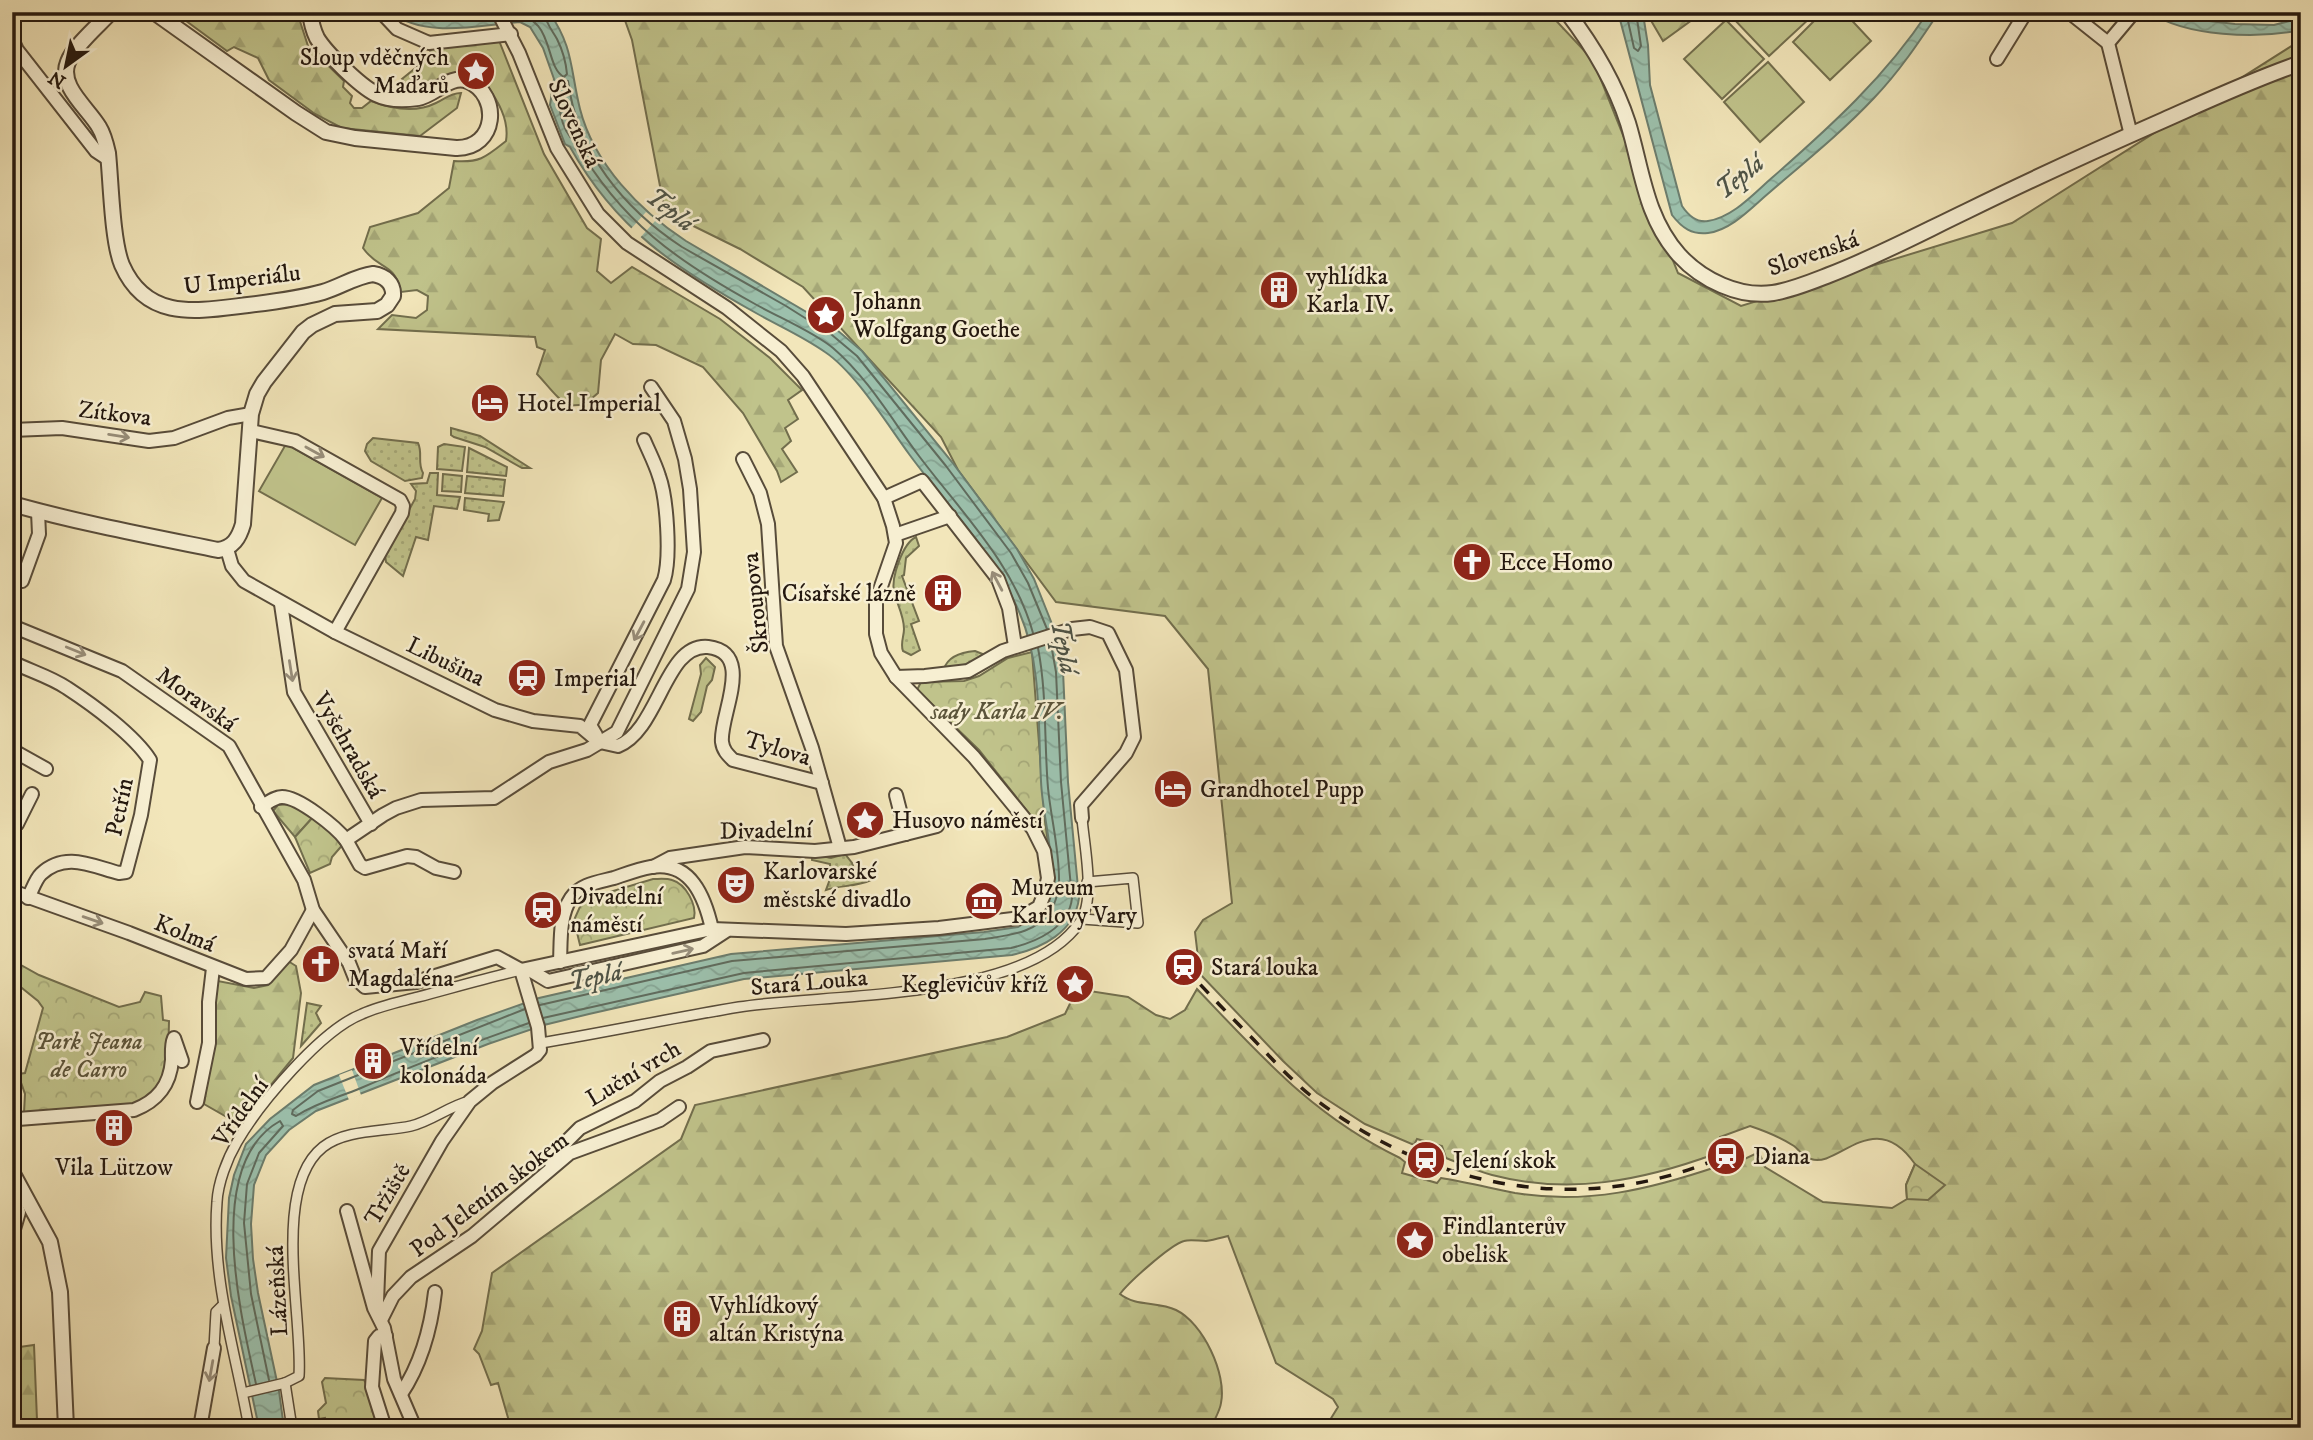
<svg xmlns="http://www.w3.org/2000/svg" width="2313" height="1440" font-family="'IM FELL DW Pica',serif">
	<defs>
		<pattern id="grass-dots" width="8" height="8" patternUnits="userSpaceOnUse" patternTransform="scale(1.75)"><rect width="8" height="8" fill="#c0c38b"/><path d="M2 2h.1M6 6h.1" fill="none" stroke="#a5a777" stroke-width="1.8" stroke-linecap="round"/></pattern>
		<pattern id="forest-firs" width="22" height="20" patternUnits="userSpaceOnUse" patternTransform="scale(1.75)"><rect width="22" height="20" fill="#c0c38b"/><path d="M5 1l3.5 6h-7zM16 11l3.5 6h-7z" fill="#a5a777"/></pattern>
		<pattern id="park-crowns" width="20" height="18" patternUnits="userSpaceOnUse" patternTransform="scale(1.75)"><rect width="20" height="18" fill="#c0c38b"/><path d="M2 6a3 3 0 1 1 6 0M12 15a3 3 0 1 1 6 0" fill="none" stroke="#a5a777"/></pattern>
		<pattern id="water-waves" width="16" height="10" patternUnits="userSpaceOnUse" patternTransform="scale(1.75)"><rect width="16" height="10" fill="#9cc0ac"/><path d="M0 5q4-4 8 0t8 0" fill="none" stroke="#86a493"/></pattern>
	</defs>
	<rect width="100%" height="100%" fill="#f2e6ba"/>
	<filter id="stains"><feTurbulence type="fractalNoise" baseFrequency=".00286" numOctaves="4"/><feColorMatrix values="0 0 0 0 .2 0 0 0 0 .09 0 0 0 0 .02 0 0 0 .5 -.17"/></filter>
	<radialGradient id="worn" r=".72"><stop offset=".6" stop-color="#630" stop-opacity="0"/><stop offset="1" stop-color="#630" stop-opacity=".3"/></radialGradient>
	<!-- grass -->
	<g fill="url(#grass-dots)" stroke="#726e4d" stroke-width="2">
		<polygon points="451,428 480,436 530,468 522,468 485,447 454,437 451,435"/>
		<path d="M373,438L418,443C423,453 417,463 423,473L422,478L405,481L371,461L365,451L367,444Z"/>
		<polygon points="444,444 465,447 462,471 437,469 438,447"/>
		<polygon points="469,448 507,467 506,476 467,472"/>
		<polygon points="430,473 438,473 437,495 460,497 457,509 434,506 428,540 416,537 403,576 386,562 385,554 415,499 416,491 411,484 427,483"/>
		<polygon points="443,474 462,476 461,492 442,491"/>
		<polygon points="467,476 505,480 503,496 465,493"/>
		<polygon points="465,498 504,502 499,520 488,521 489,514 464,510"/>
		<path d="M916,537L919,546L906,558L904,575L902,576L919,621L911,624L920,650L911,655L903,651C900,643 904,637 904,629C904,616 897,604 894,592C891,577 903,543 916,537Z"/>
		<path d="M975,651L985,655L969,664L944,669C948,656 963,652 975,651Z"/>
		<path d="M812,854L831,858L845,854L852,863L856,875H867L869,872L871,880C856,887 841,885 826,890L830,879V864L812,860Z"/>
		<polygon points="307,1003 321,1006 316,1013 321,1023 301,1046"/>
	</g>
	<!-- forest -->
	<g fill="url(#forest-firs)" stroke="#726e4d" stroke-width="2">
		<path d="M174,12H297L308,46L344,81L343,87L352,96L350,103L354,108H362L371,101C392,109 416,113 436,103C445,99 450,93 461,93L457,108L420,136L342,128L315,114L269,80L258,58L234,47L227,51Z"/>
		<path d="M622,12H1548L1593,60L1678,273L1741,306L2012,223L2301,40V1428H1325L1338,1407L1333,1399L1276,1363L1228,1236C1220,1238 1213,1240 1206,1241C1199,1241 1190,1239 1184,1241C1170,1245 1128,1283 1120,1294C1136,1307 1158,1301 1176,1310C1203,1323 1227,1374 1221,1403C1220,1411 1214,1420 1211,1428H511L498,1383L491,1385L479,1354L474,1349L482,1331L492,1273L681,1139L695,1105L1007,1037L1065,1014L1077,989L1128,997L1156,1015L1170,1019L1185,1010L1197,989C1262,1057 1313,1116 1400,1158L1405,1162L1402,1173L1437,1183L1441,1178C1466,1182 1490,1188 1515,1193C1587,1205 1651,1189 1719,1166H1730L1759,1152L1765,1167L1823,1202L1892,1208L1907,1199L1906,1185L1915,1164C1874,1105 1838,1169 1811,1159C1804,1157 1799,1150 1794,1146C1780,1137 1765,1131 1750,1126L1720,1137L1715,1154C1641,1181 1569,1195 1492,1175C1476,1171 1461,1164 1446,1158L1442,1146L1417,1139L1414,1145L1365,1124L1317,1093L1283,1061L1200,974L1195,932L1203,920L1232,903L1208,669L1165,616L1056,602L958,470L941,437L803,287L740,249L665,212L632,40Z"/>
		<polygon points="1646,12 1703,12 1663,41"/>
		<path d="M498,38L544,154L587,228L601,239L597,271L611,283L632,267L720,319L770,358L802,390L788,400L798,419L785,428L791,441L782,449L797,472L781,482L777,471L743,413L703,367L656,345L633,344L615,334L601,360L598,393C569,421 558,396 537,374L545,350L537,347L535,337L378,329L392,315L416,318L427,310L428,296L417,290L401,292C394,261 379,271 363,248L370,227L418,213L449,188L454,161C480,163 486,157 506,141C510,116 494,96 481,76L484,63L480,55L474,60L471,68L410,91L402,79L429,57L432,45Z"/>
		<polygon points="290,804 314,816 295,837 273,811 278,805"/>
		<polygon points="288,961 296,966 301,993 293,1058 239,1124 204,1104 212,1040 215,984 218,981 254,988 268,985"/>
		<polygon points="34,1345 37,1420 59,1419 60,1428 12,1428 12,1348"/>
	</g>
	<!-- park -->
	<g fill="url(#park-crowns)" stroke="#726e4d" stroke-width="2">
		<polygon points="1032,652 1045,821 1048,843 1028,812 979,750 917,690 921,682 964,681 979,676 1008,658"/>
		<polygon points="706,658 715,667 712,680 707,686 701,712 693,721 689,719 701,674 700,665"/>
		<polygon points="314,816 345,842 332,857 330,864 310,873 295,837"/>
		<path d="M653,879C659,879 666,878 672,880C686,884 697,905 694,918L580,945L574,920L583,900Z"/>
		<polygon points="12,960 39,975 119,1007 140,1002 145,992 161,996 163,1020 169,1021 168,1065 161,1089 137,1105 24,1113 25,1094 18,1074 25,1073 43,1008 38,1001 12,980"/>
		<polygon points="1915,1164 1945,1185 1928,1200 1907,1199 1906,1185"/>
		<polygon points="325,1378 364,1380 370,1390 382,1428 327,1428 325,1418 319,1419 318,1411 326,1403 322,1382"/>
	</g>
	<!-- garden -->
	<g fill="#c0c38b" stroke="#726e4d" stroke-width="2">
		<polygon points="1734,12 1805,12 1810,18 1769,56 1730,15"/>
		<polygon points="1823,12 1844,12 1871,41 1830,80 1793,42"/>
		<polygon points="1726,20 1764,59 1722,99 1684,59"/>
		<polygon points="1768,62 1804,102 1760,142 1724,102"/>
		<polygon points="286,444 382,498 355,545 259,491"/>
	</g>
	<!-- water -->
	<g fill="url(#water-waves)" stroke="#6c7d6d" stroke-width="2">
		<path d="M390,12H549C574,48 570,69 580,109C594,164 640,211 686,241L837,330L862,351L952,462L1017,549L1034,579L1052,624L1063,671L1068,782L1079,898C1075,932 1042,948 1012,955L744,979L589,1014L544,1025L488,1044L316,1111L289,1130L266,1155L254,1185L251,1224L253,1259L258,1293L279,1391L284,1428H259L231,1296L226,1258L229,1198L234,1175L246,1144L270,1119L314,1085L477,1020L539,998L731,954L984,932L1018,927L1041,912C1044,896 1052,876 1051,860C1049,833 1042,807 1041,781C1038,727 1042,665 1020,614C995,553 947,506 909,454C887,424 855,372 825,352C804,337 779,326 756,313C675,268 616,229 570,147L565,144L550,105L554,79L543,48L530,27L520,22C478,25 426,39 390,12Z"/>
		<path d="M1618,12L1643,14L1648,45L1650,85L1682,206C1688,215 1696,223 1708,221C1734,217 1755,192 1774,176C1831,126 1886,76 1928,12H1939C1919,42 1899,72 1874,98C1842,132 1806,161 1770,192C1753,206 1732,230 1708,233C1692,235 1682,228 1672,215Z"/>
		<path d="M2149,12H2171L2192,19L2235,24L2274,25L2301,18V30C2258,39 2186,37 2149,12Z"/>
	</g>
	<!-- pier -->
	<g fill="#f2e6ba">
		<polygon points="646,212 656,220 638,240 629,231"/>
		<polygon points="352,1070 361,1095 349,1100 339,1075"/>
	</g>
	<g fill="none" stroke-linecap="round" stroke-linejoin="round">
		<!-- shore -->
		<g stroke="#606c5e" stroke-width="2">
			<path d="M401,12C427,27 463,19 492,17"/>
			<polyline points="1626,12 1634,48 1638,51 1641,46 1636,12"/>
			<path d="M509,16C556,12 543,66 564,77L567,74C566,63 562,49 557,39C552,30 545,22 544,12"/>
			<path d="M1033,633C1014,564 961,512 919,456C892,420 868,378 833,348C814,332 778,317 755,304C677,261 621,222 576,143C559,129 556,99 562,80L568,81C577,152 624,209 682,247L786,306L832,335L857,356L946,466L1011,553L1028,583L1047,629"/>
			<path d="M540,1005L732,961L985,939C1010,935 1037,933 1051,910C1056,902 1058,892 1059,884C1060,852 1051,819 1048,788C1044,741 1047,694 1038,648"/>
			<path d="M525,1009L318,1091L293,1110L292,1114L296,1116C318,1102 337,1098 361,1088C416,1064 472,1043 529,1023"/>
			<path d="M543,1018L744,973L1011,948C1036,942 1069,928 1072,898L1061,782L1056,672L1051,644"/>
			<path d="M256,1384C241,1316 203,1164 280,1121L283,1126L259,1153L247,1184L244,1223L251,1294L269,1380"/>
		</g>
		<!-- pedestrian casing -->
		<g stroke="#584c3a" stroke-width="12">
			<g id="pedestrian">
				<polyline points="1082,919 1138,923 1133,878 1087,882"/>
				<path d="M541,1043C607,1032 673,1018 739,1007C827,993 1026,1002 1080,922C1096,899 1084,845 1082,818"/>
				<polyline points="214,1348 216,1312 223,1305"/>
				<polyline points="285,1383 292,1428"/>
				<path d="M243,1393L285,1383L299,1376C303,1316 271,1188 323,1147C346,1129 384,1132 411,1126C432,1121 449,1106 470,1101"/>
				<path d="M249,1428C236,1353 211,1279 217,1202C218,1183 227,1159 237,1142C259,1104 321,1030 362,1014C379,1006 399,1002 418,997C452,988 486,978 521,970"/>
			</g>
		</g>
		<!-- minor casing -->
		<g stroke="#584c3a" stroke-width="16">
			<g id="minor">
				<polyline points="381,12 397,29 429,43 511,34"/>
				<polyline points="498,12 519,53 557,148 598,214 627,243 727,308 781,351 803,376 884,498 893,526 896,543 876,601 876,634 881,653 896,677 974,757 1033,829 1044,851 1048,878 1045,892 1039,907 1020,918 939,928 846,934 712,929 521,970"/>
				<polyline points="2069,12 2108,43"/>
				<polyline points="12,39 17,50 96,151 108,159"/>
				<polyline points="1997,59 2026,12"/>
				<polyline points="2131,135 2108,43 2134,12"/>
				<polyline points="12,430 62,428 149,441 174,438 228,418 251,414"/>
				<polyline points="251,431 295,441 400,500 403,506 402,513 335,632"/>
				<polyline points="743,459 760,493 768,524 776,646 812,748 840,848"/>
				<polyline points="884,498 922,481 998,579 1009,608 1015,646"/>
				<polyline points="895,535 950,516"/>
				<polyline points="227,549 232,566 244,581 335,632 495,710 533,721 580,726 599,742"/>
				<polyline points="22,581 39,534 38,512"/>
				<polyline points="281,604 294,692 371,824"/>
				<polyline points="12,626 122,671 229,746 304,880 313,910 349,963 355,978 365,987 416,982 497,957 521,970"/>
				<path d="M12,662C30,671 51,677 67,688C93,705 134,735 150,760L141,815L126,872L119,873C92,866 65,851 41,874C35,880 32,891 28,898"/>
				<polyline points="896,677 925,676 968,671 1003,651 1072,629 1090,627 1108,633 1126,670 1134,737 1126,753 1081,805 1082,818"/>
				<path d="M596,735L590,725L664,580C671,557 667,498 659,476C655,463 649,452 644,440"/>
				<path d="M600,742L618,746C659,730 665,643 708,647C756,653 719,716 722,742C723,750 727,754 733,760L822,783"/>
				<polyline points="12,750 46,769"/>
				<polyline points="896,795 906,834"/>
				<path d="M261,807C268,803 274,797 282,797C299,797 336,827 346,840L383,815L396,808L421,800L494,798L549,762L587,750L617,732L688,589L694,552L690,489L685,459L674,421L651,387"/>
				<polyline points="12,824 17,824 32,794"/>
				<polyline points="346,840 360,865 365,868 407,856 416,857 436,868 454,872"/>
				<polyline points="653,867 670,858 745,847 815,851 854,847 937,826"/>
				<polyline points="12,891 129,933 246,979 266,978 291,950 313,910"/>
				<path d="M560,962C561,940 559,916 571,898C580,884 599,882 614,878C626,874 639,869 651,867C691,860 705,898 712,929"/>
				<polyline points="528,969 548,981 703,946 726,931"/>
				<polyline points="197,1102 209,1043 209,1002 213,968"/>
				<path d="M12,1125L18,1119L134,1110C157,1101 170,1086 172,1060C172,1052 171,1045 174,1038L182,1061"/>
				<polyline points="551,1163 563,1145 580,1128 635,1101 660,1081 687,1067 711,1051 763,1040"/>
				<polyline points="12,1193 19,1212 12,1236"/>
				<polyline points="347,1211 374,1308 384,1328 394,1379 415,1428"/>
				<polyline points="381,1320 377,1302 379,1251 442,1141 470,1101 492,1083 536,1055 540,1050 538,1027 521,970"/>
				<polyline points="381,1320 393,1296 411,1277 472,1236 570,1153 660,1120 679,1107"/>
				<path d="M401,1394C421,1364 431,1328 435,1292"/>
				<polyline points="200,1428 214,1348"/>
				<polyline points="385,1428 372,1387 375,1341 379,1336 386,1336"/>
			</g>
		</g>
		<!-- tertiary casing -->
		<g stroke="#584c3a" stroke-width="18">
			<g id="tertiary">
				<path d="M154,12L296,113L326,132L355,138L456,148C497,149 501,95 468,81C450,74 435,95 418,98C405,100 388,100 376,94C360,86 326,53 317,38C313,30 311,21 310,12"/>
				<path d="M1567,12C1593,46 1615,83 1628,123C1642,169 1645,217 1679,255C1702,280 1739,298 1773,293C1792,290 1811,282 1829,275C1876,257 1921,233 1967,211C2032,179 2098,149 2164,120C2209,100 2254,79 2301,63"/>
				<path d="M12,504C80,523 149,536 218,550C233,548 239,538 243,524L251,414L257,394L264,382L303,332L312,325L335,314L377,311L387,305L393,296C394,283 385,276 373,274C356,276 340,287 323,292C298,299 273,302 248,305C198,311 147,322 122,265C112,241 111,182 108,153C106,144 104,135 99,127C88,108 58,86 68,62C74,46 99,25 111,12"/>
				<polyline points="12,1172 50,1242 60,1292 66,1428"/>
			</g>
		</g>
		<!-- pedestrian -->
		<use href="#pedestrian" stroke="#f7efd2" stroke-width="9"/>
		<!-- minor -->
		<use href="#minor" stroke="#f7efd2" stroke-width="12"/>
		<!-- tertiary -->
		<use href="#tertiary" stroke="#f7efd2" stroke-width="14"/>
		<!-- rail -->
		<path stroke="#24180f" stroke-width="3.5" stroke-dasharray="12 12" stroke-linecap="butt" d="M1184,967C1207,992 1230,1016 1254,1040C1273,1060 1293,1082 1315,1099C1438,1193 1593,1219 1735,1151"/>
	</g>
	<!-- one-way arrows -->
	<defs><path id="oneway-shaft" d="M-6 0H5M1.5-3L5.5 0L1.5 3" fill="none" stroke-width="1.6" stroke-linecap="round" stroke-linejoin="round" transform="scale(1.75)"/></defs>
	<g stroke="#988e7a">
		<use href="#oneway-shaft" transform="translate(119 436) rotate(9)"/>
		<use href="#oneway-shaft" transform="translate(315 452) rotate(29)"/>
		<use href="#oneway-shaft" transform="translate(997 581) rotate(-118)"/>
		<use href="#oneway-shaft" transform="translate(639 631) rotate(118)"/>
		<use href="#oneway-shaft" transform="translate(76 651) rotate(22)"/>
		<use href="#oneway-shaft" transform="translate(291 671) rotate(81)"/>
		<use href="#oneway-shaft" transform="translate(93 920) rotate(19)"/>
		<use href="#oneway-shaft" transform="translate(683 951) rotate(-13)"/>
		<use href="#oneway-shaft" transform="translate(211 1371) rotate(100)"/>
	</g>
	<!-- icons -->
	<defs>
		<g id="sight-disc" transform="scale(2.0125)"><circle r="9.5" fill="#8f2418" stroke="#f7efd2"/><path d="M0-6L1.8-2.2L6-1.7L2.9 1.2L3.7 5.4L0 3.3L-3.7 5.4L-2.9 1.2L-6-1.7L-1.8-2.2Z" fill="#fff"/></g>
		<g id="building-disc" transform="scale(2.0125)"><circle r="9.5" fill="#8f2418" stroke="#f7efd2"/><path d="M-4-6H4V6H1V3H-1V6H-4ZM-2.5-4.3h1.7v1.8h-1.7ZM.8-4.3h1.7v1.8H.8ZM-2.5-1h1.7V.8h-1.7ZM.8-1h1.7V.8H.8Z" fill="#fff"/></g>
		<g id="hotel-disc" transform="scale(2.0125)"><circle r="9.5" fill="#8f2418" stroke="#f7efd2"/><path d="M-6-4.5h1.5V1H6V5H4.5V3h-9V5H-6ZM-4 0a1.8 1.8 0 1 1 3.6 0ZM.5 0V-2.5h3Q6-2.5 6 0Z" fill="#fff"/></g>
		<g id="church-disc" transform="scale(2.0125)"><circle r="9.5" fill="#8f2418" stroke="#f7efd2"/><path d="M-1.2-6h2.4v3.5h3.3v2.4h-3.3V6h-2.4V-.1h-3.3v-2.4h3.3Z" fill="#fff"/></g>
		<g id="station-disc" transform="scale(2.0125)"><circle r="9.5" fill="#8f2418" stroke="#f7efd2"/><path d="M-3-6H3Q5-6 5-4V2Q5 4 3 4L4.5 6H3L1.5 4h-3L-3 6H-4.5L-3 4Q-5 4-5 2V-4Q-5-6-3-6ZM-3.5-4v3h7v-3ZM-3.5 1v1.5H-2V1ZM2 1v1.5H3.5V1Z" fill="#fff"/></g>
		<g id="theatre-disc" transform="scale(2.0125)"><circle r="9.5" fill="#8f2418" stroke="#f7efd2"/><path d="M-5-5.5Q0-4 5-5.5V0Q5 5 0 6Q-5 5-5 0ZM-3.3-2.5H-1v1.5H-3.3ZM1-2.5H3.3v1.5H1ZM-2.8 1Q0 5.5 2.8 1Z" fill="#fff"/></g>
		<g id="museum-disc" transform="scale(2.0125)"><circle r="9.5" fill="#8f2418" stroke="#f7efd2"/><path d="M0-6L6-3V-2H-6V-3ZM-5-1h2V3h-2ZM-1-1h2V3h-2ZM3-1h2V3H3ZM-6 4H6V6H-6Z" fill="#fff"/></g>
	</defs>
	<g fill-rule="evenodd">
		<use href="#sight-disc" x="476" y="71"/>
		<use href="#building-disc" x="1279" y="290"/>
		<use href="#sight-disc" x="826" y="315"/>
		<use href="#hotel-disc" x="490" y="403"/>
		<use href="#church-disc" x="1472" y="562"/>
		<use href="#building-disc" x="943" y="593"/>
		<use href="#station-disc" x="527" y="678"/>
		<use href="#hotel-disc" x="1173" y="789"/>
		<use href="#sight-disc" x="865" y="820"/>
		<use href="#theatre-disc" x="736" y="885"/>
		<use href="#museum-disc" x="984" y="901"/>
		<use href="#station-disc" x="543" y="910"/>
		<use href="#church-disc" x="321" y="964"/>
		<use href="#station-disc" x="1184" y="967"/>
		<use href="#sight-disc" x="1075" y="984"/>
		<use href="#building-disc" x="373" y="1061"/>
		<use href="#building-disc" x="114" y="1128"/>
		<use href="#station-disc" x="1726" y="1156"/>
		<use href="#station-disc" x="1426" y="1160"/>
		<use href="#sight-disc" x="1415" y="1240"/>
		<use href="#building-disc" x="682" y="1319"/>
	</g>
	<g text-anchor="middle" stroke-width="5" stroke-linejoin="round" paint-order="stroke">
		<!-- poi labels -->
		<g font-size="24" fill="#24180f" stroke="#f7efd2" text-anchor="start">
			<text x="449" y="65" text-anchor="end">Sloup vděčných<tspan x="449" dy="28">Maďarů</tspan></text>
			<text x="1306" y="284">vyhlídka<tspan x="1306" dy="28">Karla IV.</tspan></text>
			<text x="853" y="309">Johann<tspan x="853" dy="28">Wolfgang Goethe</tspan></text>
			<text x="517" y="411">Hotel Imperial</text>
			<text x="1499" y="570">Ecce Homo</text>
			<text x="916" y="601" text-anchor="end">Císařské lázně</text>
			<text x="554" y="686">Imperial</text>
			<text x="1200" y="797">Grandhotel Pupp</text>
			<text x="892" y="828">Husovo náměstí</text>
			<text x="763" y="879">Karlovarské<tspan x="763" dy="28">městské divadlo</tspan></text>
			<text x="1011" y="895">Muzeum<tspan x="1011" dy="28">Karlovy Vary</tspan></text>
			<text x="570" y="904">Divadelní<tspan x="570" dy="28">náměstí</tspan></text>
			<text x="348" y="958">svatá Maří<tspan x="348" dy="28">Magdaléna</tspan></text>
			<text x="1211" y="975">Stará louka</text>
			<text x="1048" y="992" text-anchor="end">Keglevičův kříž</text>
			<text x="400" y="1055">Vřídelní<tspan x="400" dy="28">kolonáda</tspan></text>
			<text x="1753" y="1164">Diana</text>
			<text x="1453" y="1168">Jelení skok</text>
			<text x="114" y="1175" text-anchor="middle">Vila Lützow</text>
			<text x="1442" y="1234">Findlanterův<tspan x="1442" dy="28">obelisk</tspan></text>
			<text x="709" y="1313">Vyhlídkový<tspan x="709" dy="28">altán Kristýna</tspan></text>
		</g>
		<!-- street labels -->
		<g font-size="24" fill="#24180f" stroke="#f7efd2">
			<text transform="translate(575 123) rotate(65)" y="8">Slovenská</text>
			<text transform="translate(1813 253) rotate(-19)" y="8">Slovenská</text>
			<text transform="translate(242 279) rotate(-7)" y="8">U Imperiálu</text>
			<text transform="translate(115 413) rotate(7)" y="8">Zítkova</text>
			<text transform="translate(755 603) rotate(-96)" y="8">Škroupova</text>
			<text transform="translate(446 661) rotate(26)" y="8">Libušina</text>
			<text transform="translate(197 699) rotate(36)" y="8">Moravská</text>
			<text transform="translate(349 745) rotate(60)" y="8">Vyšehradská</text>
			<text transform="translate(778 748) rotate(17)" y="8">Tylova</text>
			<text transform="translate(119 807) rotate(-78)" y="8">Petřín</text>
			<text transform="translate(766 830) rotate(-1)" y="8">Divadelní</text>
			<text transform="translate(185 933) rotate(22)" y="8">Kolmá</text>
			<text transform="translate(809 982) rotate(-5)" y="8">Stará Louka</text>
			<text transform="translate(633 1073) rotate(-31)" y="8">Luční vrch</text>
			<text transform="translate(240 1112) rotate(-55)" y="8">Vřídelní</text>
			<text transform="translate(387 1194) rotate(-60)" y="8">Tržiště</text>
			<text transform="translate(489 1194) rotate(-37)" y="8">Pod Jelením skokem</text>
			<text transform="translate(277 1291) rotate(-93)" y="8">Lázeňská</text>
		</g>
		<!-- park labels -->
		<g font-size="24" font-style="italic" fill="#5b543a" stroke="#f7efd2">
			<text x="997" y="719">sady Karla IV.</text>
			<text x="89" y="1049">Park Jeana<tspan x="89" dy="28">de Carro</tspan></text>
		</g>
		<!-- water labels -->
		<g font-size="26" font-style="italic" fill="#4e5346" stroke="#f7efd2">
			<text transform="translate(1739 176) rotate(-39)" y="9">Teplá</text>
			<text transform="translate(671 209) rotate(38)" y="9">Teplá</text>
			<text transform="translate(1065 647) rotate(79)" y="9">Teplá</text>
			<text transform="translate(595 976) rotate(-12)" y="9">Teplá</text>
		</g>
	</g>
	<!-- margin -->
	<rect width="2313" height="1440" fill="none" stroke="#f2e6ba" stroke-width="42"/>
	<rect x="14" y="14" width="2285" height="1412" fill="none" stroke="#24180f" stroke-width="3.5"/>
	<rect x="21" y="21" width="2271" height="1398" fill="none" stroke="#24180f" stroke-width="2"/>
	<!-- north arrow -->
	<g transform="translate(66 66) rotate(213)" stroke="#f7efd2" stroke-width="5" paint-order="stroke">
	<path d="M0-5L12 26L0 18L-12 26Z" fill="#24180f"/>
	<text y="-10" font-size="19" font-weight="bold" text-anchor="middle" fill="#24180f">N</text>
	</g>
	<rect width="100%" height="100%" filter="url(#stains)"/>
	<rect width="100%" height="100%" fill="url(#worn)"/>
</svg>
